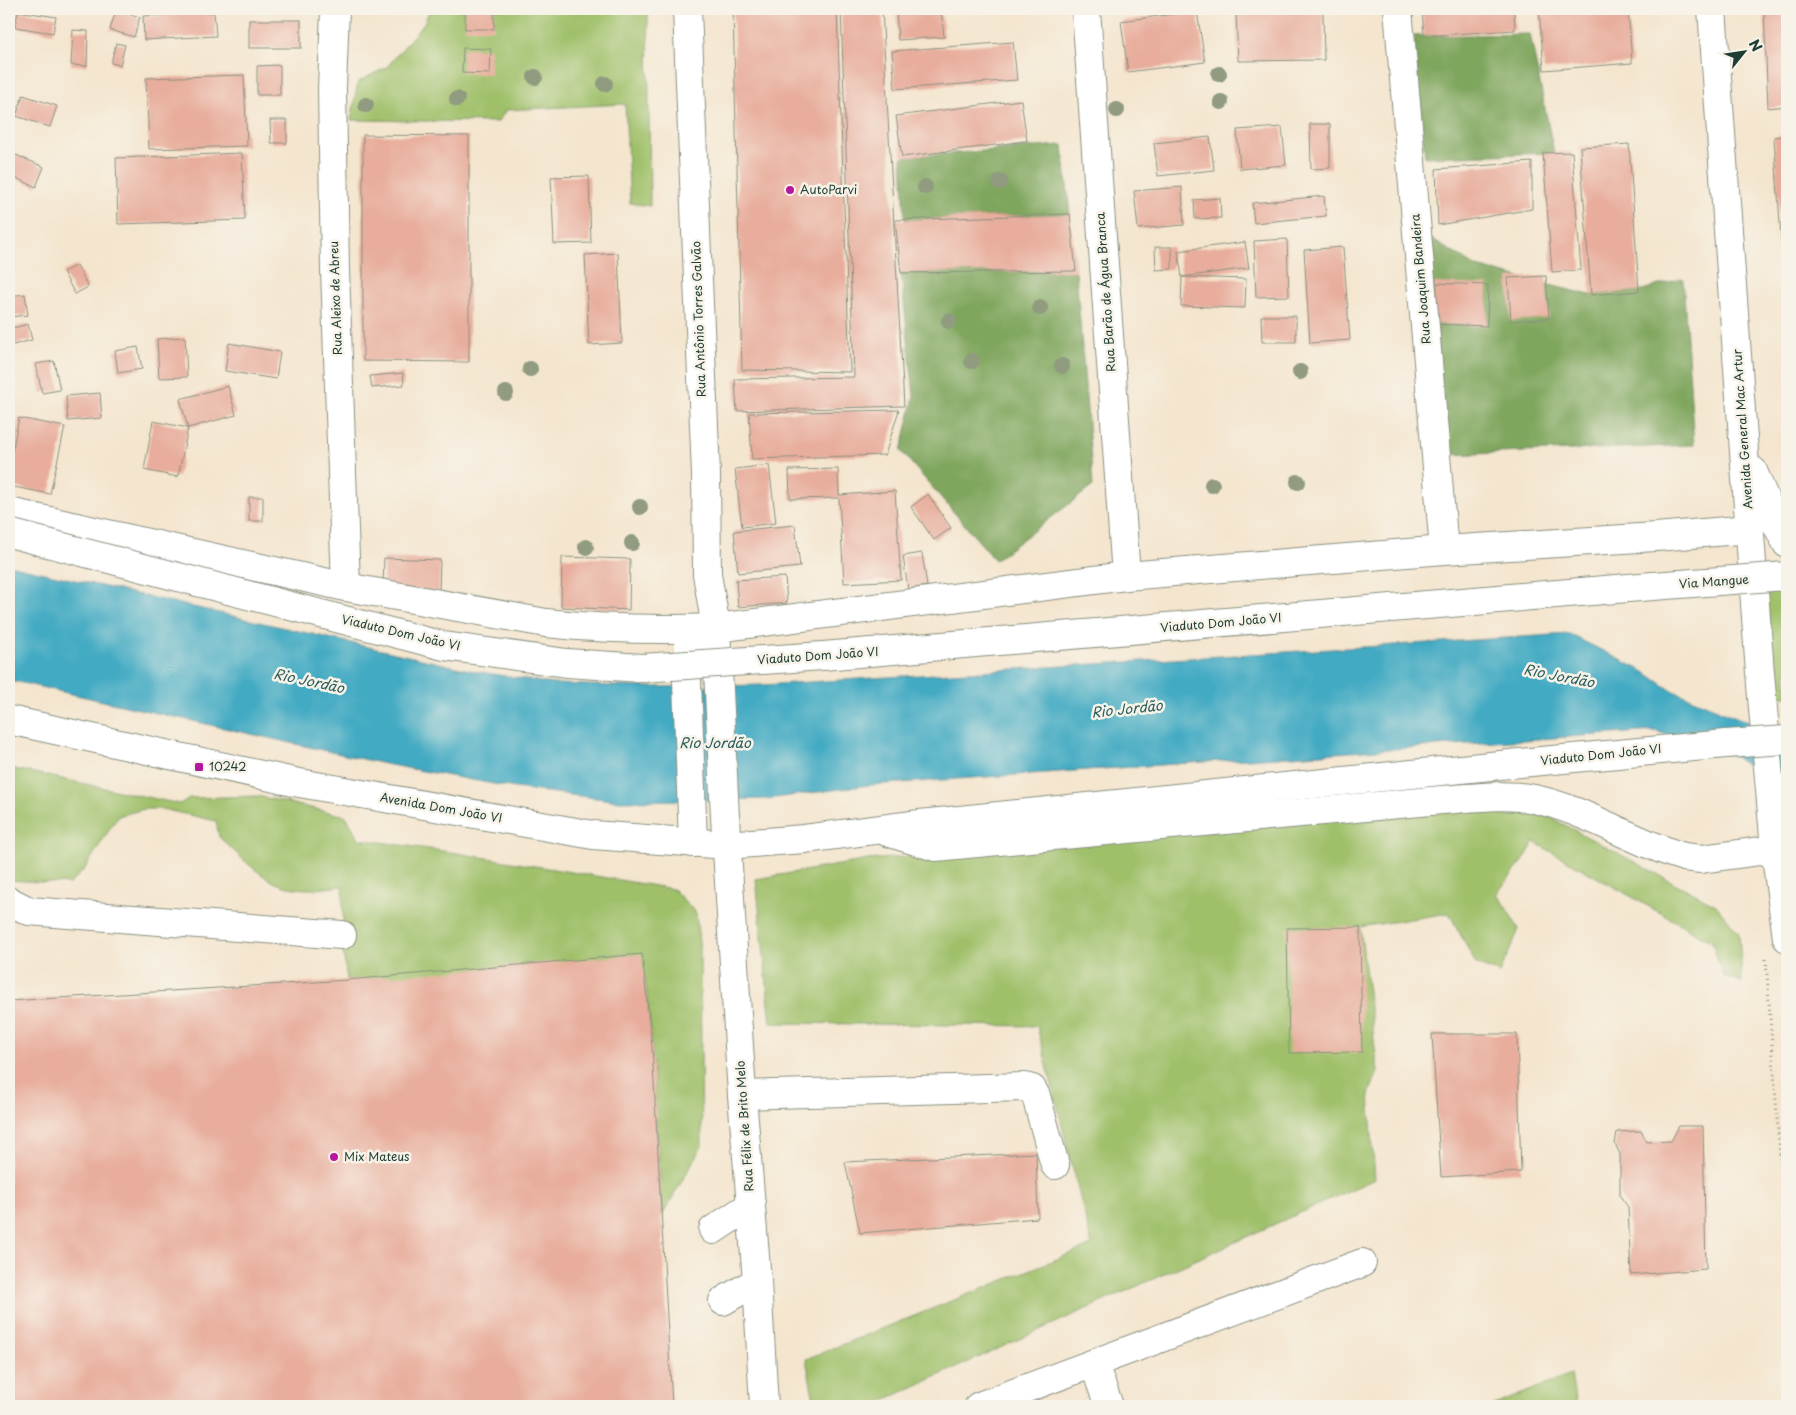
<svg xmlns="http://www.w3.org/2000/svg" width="1796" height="1415" font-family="'Playpen Sans',sans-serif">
	<rect width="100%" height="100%" fill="#f7f3e8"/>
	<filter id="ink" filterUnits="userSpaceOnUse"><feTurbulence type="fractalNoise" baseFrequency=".02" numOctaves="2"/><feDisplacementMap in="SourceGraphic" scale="10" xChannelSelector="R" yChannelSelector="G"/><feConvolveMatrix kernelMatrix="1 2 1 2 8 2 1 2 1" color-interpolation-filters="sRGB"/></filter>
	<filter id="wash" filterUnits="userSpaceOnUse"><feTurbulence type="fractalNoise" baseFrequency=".0096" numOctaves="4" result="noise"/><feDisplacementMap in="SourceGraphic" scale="20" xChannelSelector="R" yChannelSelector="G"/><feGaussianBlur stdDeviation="1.12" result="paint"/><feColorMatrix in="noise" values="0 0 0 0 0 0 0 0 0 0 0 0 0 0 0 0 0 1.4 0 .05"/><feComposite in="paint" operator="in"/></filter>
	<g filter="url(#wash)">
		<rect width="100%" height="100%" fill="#f4e5ce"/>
		<!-- green -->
		<g fill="#9fc069" stroke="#5f7e4e">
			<polygon points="430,9 648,9 650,206 630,203 625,104 506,110 498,122 351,120 358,82 387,67 424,23"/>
			<polygon points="1787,590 1787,696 1772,697 1763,594"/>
			<path d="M10,768L180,804L189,798L258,796L346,816L359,839L457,853L673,889L696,913L700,952L702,1146L662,1216L652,1047L645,976L347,980L343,952V886C325,888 307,891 288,887C263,882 238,854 219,837L216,821L162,809H144L118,816L84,870L69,884L9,880V770Z"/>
			<polygon points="1527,805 1716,905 1739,933 1742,982 1723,976 1712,942 1534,842 1524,860 1497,893 1519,929 1500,973 1476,964 1449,913 1360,927 1378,1072 1369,1094 1375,1179 871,1406 815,1406 806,1359 1092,1245 1037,1026 771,1023 756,879 868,860 1293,822"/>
			<polygon points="1571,1374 1576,1406 1492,1406"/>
		</g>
		<!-- forest -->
		<g fill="#7fa65d" stroke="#4f7248">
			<polygon points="1530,34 1554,153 1425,157 1414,36"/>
			<polygon points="1063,145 1070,214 905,220 902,157"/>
			<polygon points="1426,236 1477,267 1590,295 1639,291 1683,278 1694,445 1449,455"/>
			<polygon points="1076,271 1093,486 995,560 901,451 914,397 901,273"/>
		</g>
		<!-- water -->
		<polygon fill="#43aac3" stroke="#31747c" points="9,565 474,671 554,684 652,687 762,685 1569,634 1643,671 1671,690 1787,738 1787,793 1732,755 1655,731 870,785 767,799 620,801 515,788 385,764 9,680"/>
		<g id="blocks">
			<!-- building -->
			<g fill="#e8ad9c">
				<rect x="465" y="9" width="29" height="20"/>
				<polygon points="733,9 837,9 850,372 742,370"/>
				<polygon points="841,9 882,9 904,406 737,411 735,379 854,377"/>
				<polygon points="896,9 941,9 944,37 898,40"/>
				<polygon points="1422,9 1514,9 1515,30 1424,36"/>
				<polygon points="1539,9 1628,9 1632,63 1544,70"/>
				<polygon points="1764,9 1787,9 1787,106 1768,108"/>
				<polygon points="116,10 140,17 134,37 110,30"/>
				<polygon points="18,11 56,17 53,33 15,27"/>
				<polygon points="1197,11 1205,62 1128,72 1121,21"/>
				<polygon points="1323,11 1324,60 1238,61 1236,13"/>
				<polygon points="214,12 216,36 144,40 143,16"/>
				<rect x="249" y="20" width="52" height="28"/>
				<polygon points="73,30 88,31 87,66 71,65"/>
				<polygon points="1013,42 1017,80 895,89 892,51"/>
				<polygon points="116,43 125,45 120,65 111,63"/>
				<polygon points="463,48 491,49 490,74 462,73"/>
				<polygon points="280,65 280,95 257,95 257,66"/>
				<polygon points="244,75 247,146 149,149 146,78"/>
				<polygon points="23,95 57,106 50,127 16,116"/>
				<polygon points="1021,100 1027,141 902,157 896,116"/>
				<polygon points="270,120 287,120 287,143 271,143"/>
				<polygon points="1310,124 1330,124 1330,168 1311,169"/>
				<polygon points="1282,127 1286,165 1240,169 1237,130"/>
				<polygon points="363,135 469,136 469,362 363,361"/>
				<polygon points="1787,135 1787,251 1782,252 1774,137"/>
				<polygon points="1210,137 1214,170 1158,176 1154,143"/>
				<polygon points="1629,144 1639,291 1591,295 1580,147"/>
				<polygon points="9,152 44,167 36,187 9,175"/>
				<polygon points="1572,152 1581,270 1552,272 1543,153"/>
				<polygon points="242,153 245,220 118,224 116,158"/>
				<polygon points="1532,162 1532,209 1438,225 1436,169"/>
				<polygon points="589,176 591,243 554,244 551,177"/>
				<polygon points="1182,187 1184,225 1138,229 1134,191"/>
				<polygon points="1324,196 1326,216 1254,223 1252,203"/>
				<polygon points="1220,198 1221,218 1195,219 1194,200"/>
				<polygon points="1070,214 1076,271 901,273 895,220"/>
				<polygon points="1287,239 1289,296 1256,297 1254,241"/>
				<polygon points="1245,242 1249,268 1182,277 1178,251"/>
				<polygon points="1155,247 1172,247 1172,269 1156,270"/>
				<polygon points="1343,247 1350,340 1310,343 1304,250"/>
				<polygon points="618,253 622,343 589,345 585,255"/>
				<polygon points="77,265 88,287 75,294 63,272"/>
				<polygon points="1546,276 1549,318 1511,321 1508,278"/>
				<polygon points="1182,277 1246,279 1245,308 1181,306"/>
				<polygon points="1434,283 1488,285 1487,326 1433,324"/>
				<polygon points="25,294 28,315 9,317 9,296"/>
				<polygon points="1261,316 1296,316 1296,342 1262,342"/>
				<polygon points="28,324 32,340 9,346 9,329"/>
				<polygon points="185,337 187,377 159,378 157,339"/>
				<polygon points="229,343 280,352 276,379 225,371"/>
				<polygon points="138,347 142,369 118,373 115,351"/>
				<polygon points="54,361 60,390 42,393 36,364"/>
				<polygon points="403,373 404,385 372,388 370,376"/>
				<polygon points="228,386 236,415 188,428 180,399"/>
				<polygon points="100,393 102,418 68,421 66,396"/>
				<polygon points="899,410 885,455 752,459 749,413"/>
				<polygon points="19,418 65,427 50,494 9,486 9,467"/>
				<polygon points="153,421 188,428 178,477 144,470"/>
				<polygon points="769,465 776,523 742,527 735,469"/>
				<polygon points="838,469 839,495 895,491 901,580 844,583 839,498 790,499 789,470"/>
				<polygon points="928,494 951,528 934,540 911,507"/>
				<rect x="249" y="497" width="14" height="24"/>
				<polygon points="795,525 800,567 738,573 734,531"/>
				<polygon points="922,553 927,586 908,589 903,556"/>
				<polygon points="562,557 630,559 629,610 561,607"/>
				<polygon points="384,558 440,560 439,591 383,589"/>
				<polygon points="785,577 787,603 738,607 736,580"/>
				<polygon points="1360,927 1362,1052 1289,1053 1287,928"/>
				<polygon points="642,954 652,1047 672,1406 9,1406 9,1001 347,980"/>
				<polygon points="1432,1034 1517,1034 1521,1172 1441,1177"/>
				<polygon points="1679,1126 1703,1126 1706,1269 1631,1275 1628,1207 1620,1196 1620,1154 1615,1144 1617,1132 1641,1131 1647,1142 1671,1141"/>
				<polygon points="1036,1153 1038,1218 860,1233 845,1162"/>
			</g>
		</g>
	</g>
	<g filter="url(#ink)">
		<use href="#blocks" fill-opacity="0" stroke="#8a9181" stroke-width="1"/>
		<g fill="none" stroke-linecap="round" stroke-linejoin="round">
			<!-- minor casing -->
			<g stroke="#8a9181" stroke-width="30">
				<g id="minor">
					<polyline points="335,9 332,89 335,270 346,587"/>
					<polyline points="1086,9 1126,576"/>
					<polyline points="1398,9 1444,550"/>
					<polyline points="716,628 1126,576 1444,550 1656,537 1750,529"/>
					<polyline points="9,901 29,911 342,935"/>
					<polyline points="742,1095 1025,1087 1032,1089 1036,1096 1055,1165"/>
					<polyline points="713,1230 751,1205"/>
					<polyline points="723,1301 757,1281"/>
					<polyline points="1094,1364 1109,1406"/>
					<polyline points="979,1406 1362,1263"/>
				</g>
			</g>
			<!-- major casing -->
			<g stroke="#8a9181" stroke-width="30">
				<g id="major">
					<polyline points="687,9 706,475 707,574 716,628 725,817 742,1095 757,1281 764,1406"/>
					<polyline points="1712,9 1760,673 1775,849 1787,938"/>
					<polyline points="1753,471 1772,516 1787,544"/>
					<path d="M9,512L346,587L546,623C602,629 660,630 716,628"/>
					<polyline points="690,629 687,681 693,843"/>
					<polyline points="9,720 294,782 593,835 727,845 804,839 920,824 1520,763 1726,744"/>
					<path d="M887,832L935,847L1442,800C1472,798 1505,793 1534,799C1587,810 1632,842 1684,857L1701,859L1775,849"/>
				</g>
			</g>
			<!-- path -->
			<polyline stroke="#8a9181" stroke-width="3" stroke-dasharray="1 4" stroke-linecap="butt" points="1766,959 1787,1256"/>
			<!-- minor -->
			<use href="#minor" stroke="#fff" stroke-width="28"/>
			<!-- major -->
			<use href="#major" stroke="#fff" stroke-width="28"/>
			<!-- major-bridge casing -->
			<g stroke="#8a9181" stroke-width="30" stroke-linecap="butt">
				<g id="major-bridge">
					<polyline points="9,533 444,646 567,663 642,668 823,656 1640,587 1787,576"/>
					<polyline points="1726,744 1787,740"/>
				</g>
			</g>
			<!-- major-bridge -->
			<use href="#major-bridge" stroke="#fff" stroke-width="28"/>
		</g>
		<!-- trees -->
		<g fill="#909b80">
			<circle cx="1219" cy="74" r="8"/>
			<circle cx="535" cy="77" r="8"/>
			<circle cx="605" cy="84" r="8"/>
			<circle cx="457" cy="99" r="8"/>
			<circle cx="1221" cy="102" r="8"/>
			<circle cx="366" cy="105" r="8"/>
			<circle cx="1117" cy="110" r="8"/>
			<circle cx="1000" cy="182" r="8"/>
			<circle cx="925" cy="187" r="8"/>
			<circle cx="1040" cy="308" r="8"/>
			<circle cx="949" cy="321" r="8"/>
			<circle cx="972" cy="361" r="8"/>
			<circle cx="1062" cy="366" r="8"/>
			<circle cx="530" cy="369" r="8"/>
			<circle cx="1300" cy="372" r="8"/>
			<circle cx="506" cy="393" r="8"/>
			<circle cx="1298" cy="482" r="8"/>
			<circle cx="1212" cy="485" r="8"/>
			<circle cx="640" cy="507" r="8"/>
			<circle cx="632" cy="543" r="8"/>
			<circle cx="586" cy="547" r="8"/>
		</g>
	</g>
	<!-- markers -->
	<g fill="#b5179e" stroke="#f7f3e8" stroke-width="2">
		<circle cx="790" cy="190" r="5"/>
		<rect x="194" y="762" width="10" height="10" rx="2.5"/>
		<circle cx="334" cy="1157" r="5"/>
	</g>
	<g text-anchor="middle" stroke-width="5" stroke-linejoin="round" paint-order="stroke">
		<!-- poi labels -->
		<g font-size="12" fill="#1f3d34" stroke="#f7f3e8" text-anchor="start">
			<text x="800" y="194">AutoParvi</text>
			<text x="209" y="771">10242</text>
			<text x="344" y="1161">Mix Mateus</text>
		</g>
		<!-- street labels -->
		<g font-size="12" fill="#1f3d34" stroke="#f7f3e8">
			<text transform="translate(1421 279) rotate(-95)" y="4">Rua Joaquim Bandeira</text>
			<text transform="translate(1106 292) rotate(-94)" y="4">Rua Barão de Água Branca</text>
			<text transform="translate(336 298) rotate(-92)" y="4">Rua Aleixo de Abreu</text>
			<text transform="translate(699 319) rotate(-92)" y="4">Rua Antônio Torres Galvão</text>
			<text transform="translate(1743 429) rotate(-94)" y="4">Avenida General Mac Artur</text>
			<text transform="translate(1714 582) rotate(-4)" y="4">Via Mangue</text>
			<text transform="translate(1221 623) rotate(-5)" y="4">Viaduto Dom João VI</text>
			<text transform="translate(401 633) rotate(13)" y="4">Viaduto Dom João VI</text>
			<text transform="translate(818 656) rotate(-4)" y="4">Viaduto Dom João VI</text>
			<text transform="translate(1601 755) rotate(-6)" y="4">Viaduto Dom João VI</text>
			<text transform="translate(441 808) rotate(10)" y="4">Avenida Dom João VI</text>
			<text transform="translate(745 1126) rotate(-94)" y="4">Rua Félix de Brito Melo</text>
		</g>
		<!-- water labels -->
		<g font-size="14" font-style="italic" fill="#2a5e5f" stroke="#f7f3e8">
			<text transform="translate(1559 676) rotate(11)" y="5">Rio Jordão</text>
			<text transform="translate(309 681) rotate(12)" y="5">Rio Jordão</text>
			<text transform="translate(1127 709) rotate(-6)" y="5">Rio Jordão</text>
			<text x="715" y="748">Rio Jordão</text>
		</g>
	</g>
	<!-- margin -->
	<rect width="1796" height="1415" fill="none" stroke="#f7f3e8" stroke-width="30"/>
	<!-- north arrow -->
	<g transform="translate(1744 52) rotate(60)" stroke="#f7f3e8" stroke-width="4" paint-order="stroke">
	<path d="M0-4L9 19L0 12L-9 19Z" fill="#1f3d34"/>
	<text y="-8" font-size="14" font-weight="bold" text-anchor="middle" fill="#1f3d34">N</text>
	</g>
</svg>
